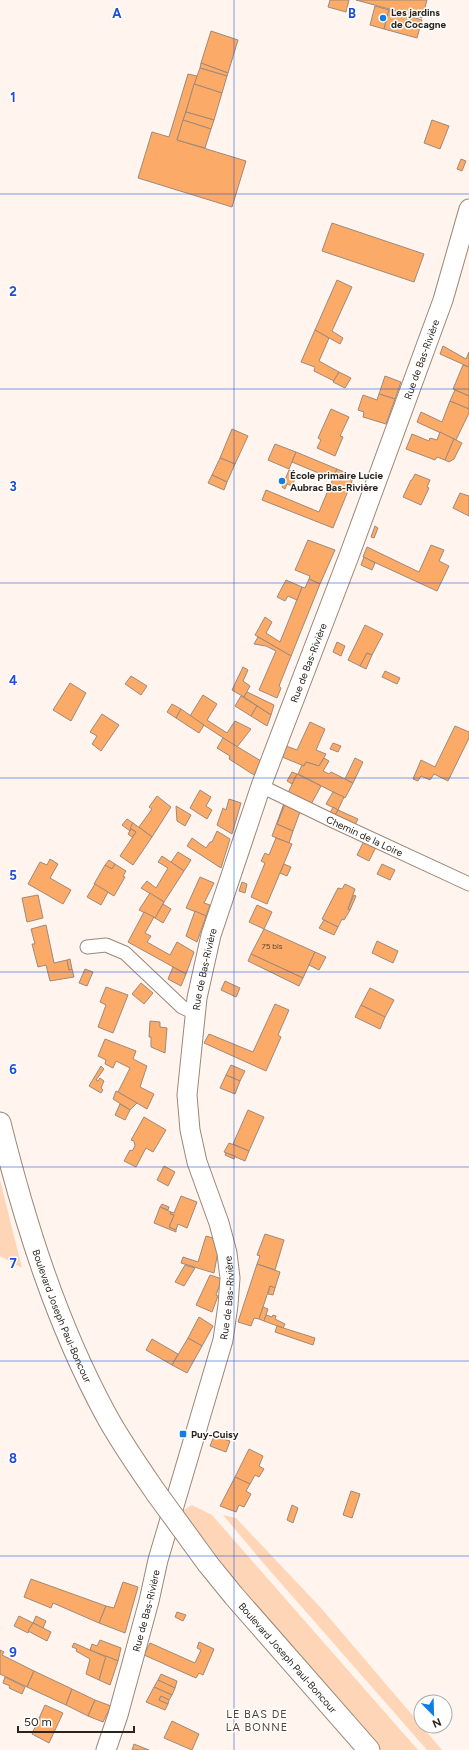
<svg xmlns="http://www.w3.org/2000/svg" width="469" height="1750" font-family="Figtree,sans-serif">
	<rect width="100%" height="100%" fill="#fff5ee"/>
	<!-- green -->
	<g fill="#fed5b7">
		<polygon points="0,1180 22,1268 0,1256"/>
		<path d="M192,1505L212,1515L418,1750H381C312,1673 245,1594 182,1511Z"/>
		<polygon points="223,1515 236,1518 321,1608 442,1750 427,1750 265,1565"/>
	</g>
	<!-- building -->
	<g fill="#fbaa67" stroke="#a08979">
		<polygon points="330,0 349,0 346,12 328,7"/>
		<polygon points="356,0 427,0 422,18"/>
		<polygon points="375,6 389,10 384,29 370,25"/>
		<polygon points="389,10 422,20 417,38 384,29"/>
		<polygon points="211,31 238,40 228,73 201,63"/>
		<polygon points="201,63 228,73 227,76 200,68"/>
		<polygon points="200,68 227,76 222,93 194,84"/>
		<polygon points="188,74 197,76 177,140 246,161 232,207 138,178 152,132 169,137"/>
		<polygon points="194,84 222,93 214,120 186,112"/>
		<polygon points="186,112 214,120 211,129 183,120"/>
		<polygon points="183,120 211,129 205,148 177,140"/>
		<polygon points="432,120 449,126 440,149 424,143"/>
		<polygon points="461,159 466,161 462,171 457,169"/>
		<polygon points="332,223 424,254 414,282 322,251"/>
		<polygon points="337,280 352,287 332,331 343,338 340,344 315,330"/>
		<polygon points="315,330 329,338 319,361 339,372 334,381 314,371 315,367 301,362"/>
		<polygon points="443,346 466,359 469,352 469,367 440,354"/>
		<polygon points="463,365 469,367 469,396 453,389"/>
		<polygon points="339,372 351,378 345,388 333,382"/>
		<polygon points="385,376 401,382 395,399 379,394"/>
		<polygon points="455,390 469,396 469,409 450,401"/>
		<polygon points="379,394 395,399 386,424 363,417 364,412 358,410 363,395 377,400"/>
		<polygon points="450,401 469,409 469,413 456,440 417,422 421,412 442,422"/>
		<polygon points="331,409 349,417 340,436 343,437 335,456 317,448 321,440 318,438"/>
		<polygon points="232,429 248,436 235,464 220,458"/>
		<polygon points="440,432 454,439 445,460 437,457 435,460 406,449 412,434 429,441 430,438 437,440"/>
		<polygon points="454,439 462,443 454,459 449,462 445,460"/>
		<polygon points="275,444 296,452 289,469 268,460"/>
		<polygon points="296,452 337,469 333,479 292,462"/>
		<polygon points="220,458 235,464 227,482 212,475"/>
		<polygon points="337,469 354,476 333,528 262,500 266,490 319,512"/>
		<polygon points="289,470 292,471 290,477 295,479 292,486 287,484 285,489 282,487"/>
		<polygon points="415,474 430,480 427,487 429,488 421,505 403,497 411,480 412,480"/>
		<polygon points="212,475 227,482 224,490 208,483"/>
		<polygon points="460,493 469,496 469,516 453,508"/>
		<polygon points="375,526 378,528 374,538 371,537"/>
		<polygon points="308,540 335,550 320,584 309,579 310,576 295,570"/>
		<polygon points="431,545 444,550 439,561 449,566 437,591 363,557 367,547 419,572"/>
		<polygon points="364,557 375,563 372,570 361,565"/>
		<polygon points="309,579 320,584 291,656 255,635 265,617 272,622 266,633 280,642 302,587 305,588"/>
		<polygon points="286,580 302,587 297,600 288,596 285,601 277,597"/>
		<polygon points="365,625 383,634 372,655 367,653 360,666 348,660"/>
		<polygon points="258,637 291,656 279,686 281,688 277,698 259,690 276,651 266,646 254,644"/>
		<polygon points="337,642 345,646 341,656 333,652"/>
		<polygon points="367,653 372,655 366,669 360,666"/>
		<polygon points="243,667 248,670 243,681 250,686 244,697 232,690"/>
		<polygon points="385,671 400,678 397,684 382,677"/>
		<polygon points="131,676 147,686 141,695 125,684"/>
		<polygon points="70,683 86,693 71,721 53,710"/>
		<polygon points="247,692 274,705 271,715 244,697"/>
		<polygon points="203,695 217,704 207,720 227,733 235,721 251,729 237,747 190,716"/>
		<polygon points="241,696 257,706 251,716 235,706"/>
		<polygon points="172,704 181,709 176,718 167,712"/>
		<polygon points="257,706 271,715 267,726 251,716"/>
		<polygon points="181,709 204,725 199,733 176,718"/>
		<polygon points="102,714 119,725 101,751 92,744 97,736 90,732"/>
		<polygon points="310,722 325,729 316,750 326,754 319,766 306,762 304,766 282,757 286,746 297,750"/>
		<polygon points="455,726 469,732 469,738 448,781 434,774 430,780 421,776 418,781 413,779 421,760 435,767"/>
		<polygon points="223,738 261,761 254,775 229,759 230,756 217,748"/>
		<polygon points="333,743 341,746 338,752 330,749"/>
		<polygon points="324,758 329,761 323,771 329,774 331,772 353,783 345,798 298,774 302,765 304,766 306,762 319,766"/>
		<polygon points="355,758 363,762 353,783 345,779"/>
		<polygon points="292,772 297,774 292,784 287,781"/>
		<polygon points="297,774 321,786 310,806 287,795"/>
		<polygon points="200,790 211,797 206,806 212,810 207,819 190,808"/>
		<polygon points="333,792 344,797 338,810 326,804"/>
		<polygon points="157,796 171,807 152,837 139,827 152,809 149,807"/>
		<polygon points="229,799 241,803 232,834 217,825 223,808 226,810"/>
		<polygon points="285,801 277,824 293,831 289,843 272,836"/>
		<polygon points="286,802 301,809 293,831 277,824"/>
		<polygon points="176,806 191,815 185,826 177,821"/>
		<polygon points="333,807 338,810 335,815 330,813"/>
		<polygon points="338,810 358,819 354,827 334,817"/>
		<polygon points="127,819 133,823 130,831 122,825"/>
		<polygon points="133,823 152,837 133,865 120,856 136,832 130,828"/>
		<polygon points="131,829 136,832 132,837 128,834"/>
		<polygon points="217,831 230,839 221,868 187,846 192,838 206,848 210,842 212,842"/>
		<polygon points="276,838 292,844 267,904 251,897 265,863 261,861 265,853 269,855"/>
		<polygon points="364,841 376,847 369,861 357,855"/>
		<polygon points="178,852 191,860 184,871 171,862"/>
		<polygon points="162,856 184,871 164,902 141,888 147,881 156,888 168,868 158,862"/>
		<polygon points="50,859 58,864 50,878 71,890 63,904 28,884 40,862 47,865"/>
		<polygon points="109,860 115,864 112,869 105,865"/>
		<polygon points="115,864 126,871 123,876 125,877 114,896 94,884 105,865 112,869"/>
		<polygon points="284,864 291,867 287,876 280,873"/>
		<polygon points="382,864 395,870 390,880 377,874"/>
		<polygon points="200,877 214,883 204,903 210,905 206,916 186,908"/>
		<polygon points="242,882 247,884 245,893 239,891"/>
		<polygon points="95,884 108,892 101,905 87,897"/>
		<polygon points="345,884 355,889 348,909 350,910 344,920 342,919 338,927 322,919 338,888 342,889"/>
		<polygon points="150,893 164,902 155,918 139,910"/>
		<polygon points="38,895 43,918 27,922 22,898"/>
		<polygon points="354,895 356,896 350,910 348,909"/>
		<polygon points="163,904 171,909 163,923 155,918"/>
		<polygon points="257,905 272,912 264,929 249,922"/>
		<polygon points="195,911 206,916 197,942 186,936"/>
		<polygon points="144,912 154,917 145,933 151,936 147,942 170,955 177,942 194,952 186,974 128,942"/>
		<polygon points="324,920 338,927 334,935 319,928"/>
		<polygon points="46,925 54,963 67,960 69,970 72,969 74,977 50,981 46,965 38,967 32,944 35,944 31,929"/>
		<polygon points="264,929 315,952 303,978 251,954"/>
		<polygon points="377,941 398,951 393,963 372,953"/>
		<polygon points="315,952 326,957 319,970 309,965"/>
		<polygon points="251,954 303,978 299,986 248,961"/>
		<polygon points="70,959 72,969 69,970 67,960"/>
		<polygon points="173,967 186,974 181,986 168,979"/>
		<polygon points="85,969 93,972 87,986 79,983"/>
		<polygon points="225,981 240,988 236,997 221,990"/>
		<polygon points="141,983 153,993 144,1004 132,994"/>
		<polygon points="106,987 128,995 113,1033 98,1027 106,1005 100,1002"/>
		<polygon points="370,988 394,1000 385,1017 361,1005"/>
		<polygon points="275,1004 289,1010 278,1035 281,1037 266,1071 204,1043 209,1034 253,1052"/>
		<polygon points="361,1005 385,1017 380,1029 355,1017"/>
		<polygon points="150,1021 160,1022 160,1027 167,1028 165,1053 151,1047 151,1037 149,1037"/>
		<polygon points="105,1039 136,1051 133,1059 147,1066 140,1087 154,1094 147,1109 118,1092 130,1068 116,1061 113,1068 105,1064 106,1060 98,1056"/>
		<polygon points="231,1065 245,1071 240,1081 226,1075"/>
		<polygon points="101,1066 104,1069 96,1080 98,1081 100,1078 104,1081 101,1088 103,1090 101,1093 89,1086"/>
		<polygon points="226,1075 240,1081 235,1094 220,1088"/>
		<polygon points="116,1091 118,1092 137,1103 130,1110 113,1099"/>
		<polygon points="120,1104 130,1110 125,1120 115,1115"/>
		<polygon points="248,1110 264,1117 249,1151 233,1144"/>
		<polygon points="144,1117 166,1130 153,1152 146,1148 136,1167 124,1161 130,1150 132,1151 135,1146 134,1141 131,1140"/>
		<polygon points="229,1143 249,1151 245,1161 224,1152"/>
		<polygon points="226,1153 235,1156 234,1159 225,1155"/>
		<polygon points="164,1166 175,1172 168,1186 157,1180"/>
		<polygon points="181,1196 197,1202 187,1228 178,1224 176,1230 169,1227 174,1215 170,1214 171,1212 174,1213"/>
		<polygon points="162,1204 169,1207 168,1210 160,1207"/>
		<polygon points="160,1207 171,1212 170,1214 174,1215 169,1227 176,1230 176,1232 154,1223"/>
		<polygon points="265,1234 284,1240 275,1270 257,1264 260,1256 257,1255"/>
		<polygon points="206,1236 213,1238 215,1246 219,1246 214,1273 181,1263 183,1257 198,1262"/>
		<polygon points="257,1264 280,1272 275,1288 270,1286 259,1319 254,1318 251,1326 238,1322"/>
		<polygon points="185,1265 195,1268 184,1286 175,1282"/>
		<polygon points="210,1275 222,1279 216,1295 218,1296 212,1312 196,1305"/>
		<polygon points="270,1286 275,1288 273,1295 268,1294"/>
		<polygon points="263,1307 268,1309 264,1321 259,1319"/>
		<polygon points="266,1315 272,1317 273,1315 276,1316 275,1319 285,1324 283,1328 264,1321"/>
		<polygon points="199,1317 213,1326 202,1346 188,1338"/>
		<polygon points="277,1326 315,1338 313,1345 275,1332"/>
		<polygon points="188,1338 202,1346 187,1373 172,1365"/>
		<polygon points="152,1339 178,1354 172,1365 146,1350"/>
		<polygon points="214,1436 230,1441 226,1452 210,1446"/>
		<polygon points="249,1449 263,1456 259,1466 264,1469 259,1477 255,1475 250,1484 235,1477"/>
		<polygon points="235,1477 250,1484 246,1491 251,1494 244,1507 239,1505 236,1512 220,1506"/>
		<polygon points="351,1491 360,1494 352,1518 343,1515"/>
		<polygon points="292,1505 298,1508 293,1523 287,1520"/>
		<polygon points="31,1579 106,1606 99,1623 53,1603 51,1608 24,1597"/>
		<polygon points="123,1582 138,1587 125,1633 99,1623 106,1606 114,1608"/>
		<polygon points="177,1612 186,1615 183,1621 175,1617"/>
		<polygon points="19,1616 33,1623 28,1633 14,1626"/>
		<polygon points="36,1616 46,1621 43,1628 33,1623"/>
		<polygon points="33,1623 51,1632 47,1641 28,1631"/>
		<polygon points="100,1640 121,1648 118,1661 90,1650 92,1644 97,1646"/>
		<polygon points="199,1642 214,1649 203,1675 199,1673 196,1678 144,1655 150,1643 195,1663 201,1650 197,1648"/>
		<polygon points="74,1643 106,1657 99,1680 86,1674 90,1659 76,1651 77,1649 72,1647"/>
		<polygon points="0,1650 4,1652 2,1655 34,1671 27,1687 0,1674"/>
		<polygon points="106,1656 118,1661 110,1685 99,1680"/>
		<polygon points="34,1671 72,1689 66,1705 27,1687"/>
		<polygon points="161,1674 177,1681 175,1688 158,1680"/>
		<polygon points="5,1677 25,1687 22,1694 9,1688 10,1686 3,1683"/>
		<polygon points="158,1680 175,1688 172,1695 154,1687"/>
		<polygon points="154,1687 172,1695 169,1700 161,1696 159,1700 168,1704 165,1710 146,1702"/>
		<polygon points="72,1689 95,1700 88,1716 66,1705"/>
		<polygon points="161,1696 169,1700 168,1704 159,1700"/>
		<polygon points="95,1700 111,1706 103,1722 88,1716"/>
		<polygon points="45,1705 63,1713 49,1743 32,1734"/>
		<polygon points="172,1721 199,1734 192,1750 164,1738"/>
		<polygon points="134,1744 149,1750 132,1750"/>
	</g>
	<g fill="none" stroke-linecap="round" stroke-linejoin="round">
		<!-- street casing -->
		<g stroke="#9d8776" stroke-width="15">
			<g id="street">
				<path id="s1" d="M261,786L333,821L469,884"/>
				<polyline points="87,947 106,945 125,953 182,1007 195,1013"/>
			</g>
		</g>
		<!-- secondary casing -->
		<g stroke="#9d8776" stroke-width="21">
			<g id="secondary">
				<path id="s2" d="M106,1750L118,1715L149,1601L158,1560L223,1340L228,1305L230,1278L227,1253L219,1223L197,1162L190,1130L187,1095L197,998L211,935L261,786L349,556L443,300L469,209"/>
			</g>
		</g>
		<!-- primary casing -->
		<g stroke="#9d8776" stroke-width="23">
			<g id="primary">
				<path id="s3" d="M0,1123C25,1223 56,1322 105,1413C120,1441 139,1468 157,1494"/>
				<path id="s4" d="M208,1564L234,1596L369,1750"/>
			</g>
		</g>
		<!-- street -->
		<use href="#street" stroke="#fff" stroke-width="13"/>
		<!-- secondary -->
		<use href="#secondary" stroke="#fff" stroke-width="19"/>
		<!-- primary -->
		<use href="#primary" stroke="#fff" stroke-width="21"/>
		<!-- primary-bridge casing -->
		<g stroke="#9d8776" stroke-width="23" stroke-linecap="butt">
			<polyline id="primary-bridge" points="157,1494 208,1564"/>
		</g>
		<!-- primary-bridge -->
		<use href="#primary-bridge" stroke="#fff" stroke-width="21"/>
	</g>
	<!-- grid -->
	<path fill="none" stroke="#1d4ed8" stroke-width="1" stroke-opacity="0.55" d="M234,0V1750M0,194H469M0,389H469M0,583H469M0,778H469M0,972H469M0,1167H469M0,1361H469M0,1556H469"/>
	<!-- markers -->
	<g fill="#0f7fe6" stroke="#fff" stroke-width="1.5">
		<circle cx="383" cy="18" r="4"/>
		<circle cx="282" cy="481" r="4"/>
		<rect x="179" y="1430" width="8" height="8" rx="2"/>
	</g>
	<g text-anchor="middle" stroke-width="3" stroke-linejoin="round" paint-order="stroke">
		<!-- number labels -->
		<g font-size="8" fill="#5f452f">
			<text x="272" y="949">75 bis</text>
		</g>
		<!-- poi labels -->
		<g font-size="10" font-weight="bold" fill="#2b231c" stroke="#fff" text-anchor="start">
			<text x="391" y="16">Les jardins<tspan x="391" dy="12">de Cocagne</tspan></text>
			<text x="290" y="479">École primaire Lucie<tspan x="290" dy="12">Aubrac Bas-Rivière</tspan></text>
			<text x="191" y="1438">Puy-Cuisy</text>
		</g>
		<!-- street labels -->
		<g font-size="10" fill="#2b231c" stroke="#fff">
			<text dy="4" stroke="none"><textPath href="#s2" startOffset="1453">Rue de Bas-Rivière</textPath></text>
			<text dy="4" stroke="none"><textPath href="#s2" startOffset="1129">Rue de Bas-Rivière</textPath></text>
			<text dy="4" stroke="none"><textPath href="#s1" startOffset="115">Chemin de la Loire</textPath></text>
			<text dy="4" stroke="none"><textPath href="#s2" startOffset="805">Rue de Bas-Rivière</textPath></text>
			<text dy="4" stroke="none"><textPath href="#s2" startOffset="469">Rue de Bas-Rivière</textPath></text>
			<text dy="4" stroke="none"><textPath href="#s3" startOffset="203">Boulevard Joseph Paul-Boncour</textPath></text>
			<text dy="4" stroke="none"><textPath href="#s2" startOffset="145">Rue de Bas-Rivière</textPath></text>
			<text dy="4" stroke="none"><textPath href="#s4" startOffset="123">Boulevard Joseph Paul-Boncour</textPath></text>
		</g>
		<!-- neighbourhood labels -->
		<g font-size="11" letter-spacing="1" fill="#574334" stroke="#fff">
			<text x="257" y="1718">LE BAS DE<tspan x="257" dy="13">LA BONNE</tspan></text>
		</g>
	</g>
	<g font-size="13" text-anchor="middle" font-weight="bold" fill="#1d4ed8" stroke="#fff" stroke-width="3" stroke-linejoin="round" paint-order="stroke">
		<text x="117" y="18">A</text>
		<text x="352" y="18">B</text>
		<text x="13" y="102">1</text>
		<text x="13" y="296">2</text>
		<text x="13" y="491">3</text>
		<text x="13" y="685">4</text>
		<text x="13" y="880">5</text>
		<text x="13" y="1074">6</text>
		<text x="13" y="1268">7</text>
		<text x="13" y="1463">8</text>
		<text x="13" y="1657">9</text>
	</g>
	<!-- north arrow -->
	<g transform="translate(433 1714) rotate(157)"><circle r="19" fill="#ffffff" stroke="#aaa7a4"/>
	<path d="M0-3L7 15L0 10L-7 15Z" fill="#0f7fe6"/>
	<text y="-6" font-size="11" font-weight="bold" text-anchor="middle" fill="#2b231c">N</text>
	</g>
	<!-- scale -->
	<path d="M18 1726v6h116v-6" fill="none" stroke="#2b231c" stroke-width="2"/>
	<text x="24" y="1726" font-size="12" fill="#2b231c" stroke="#ffffff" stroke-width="3" paint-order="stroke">50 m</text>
</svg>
